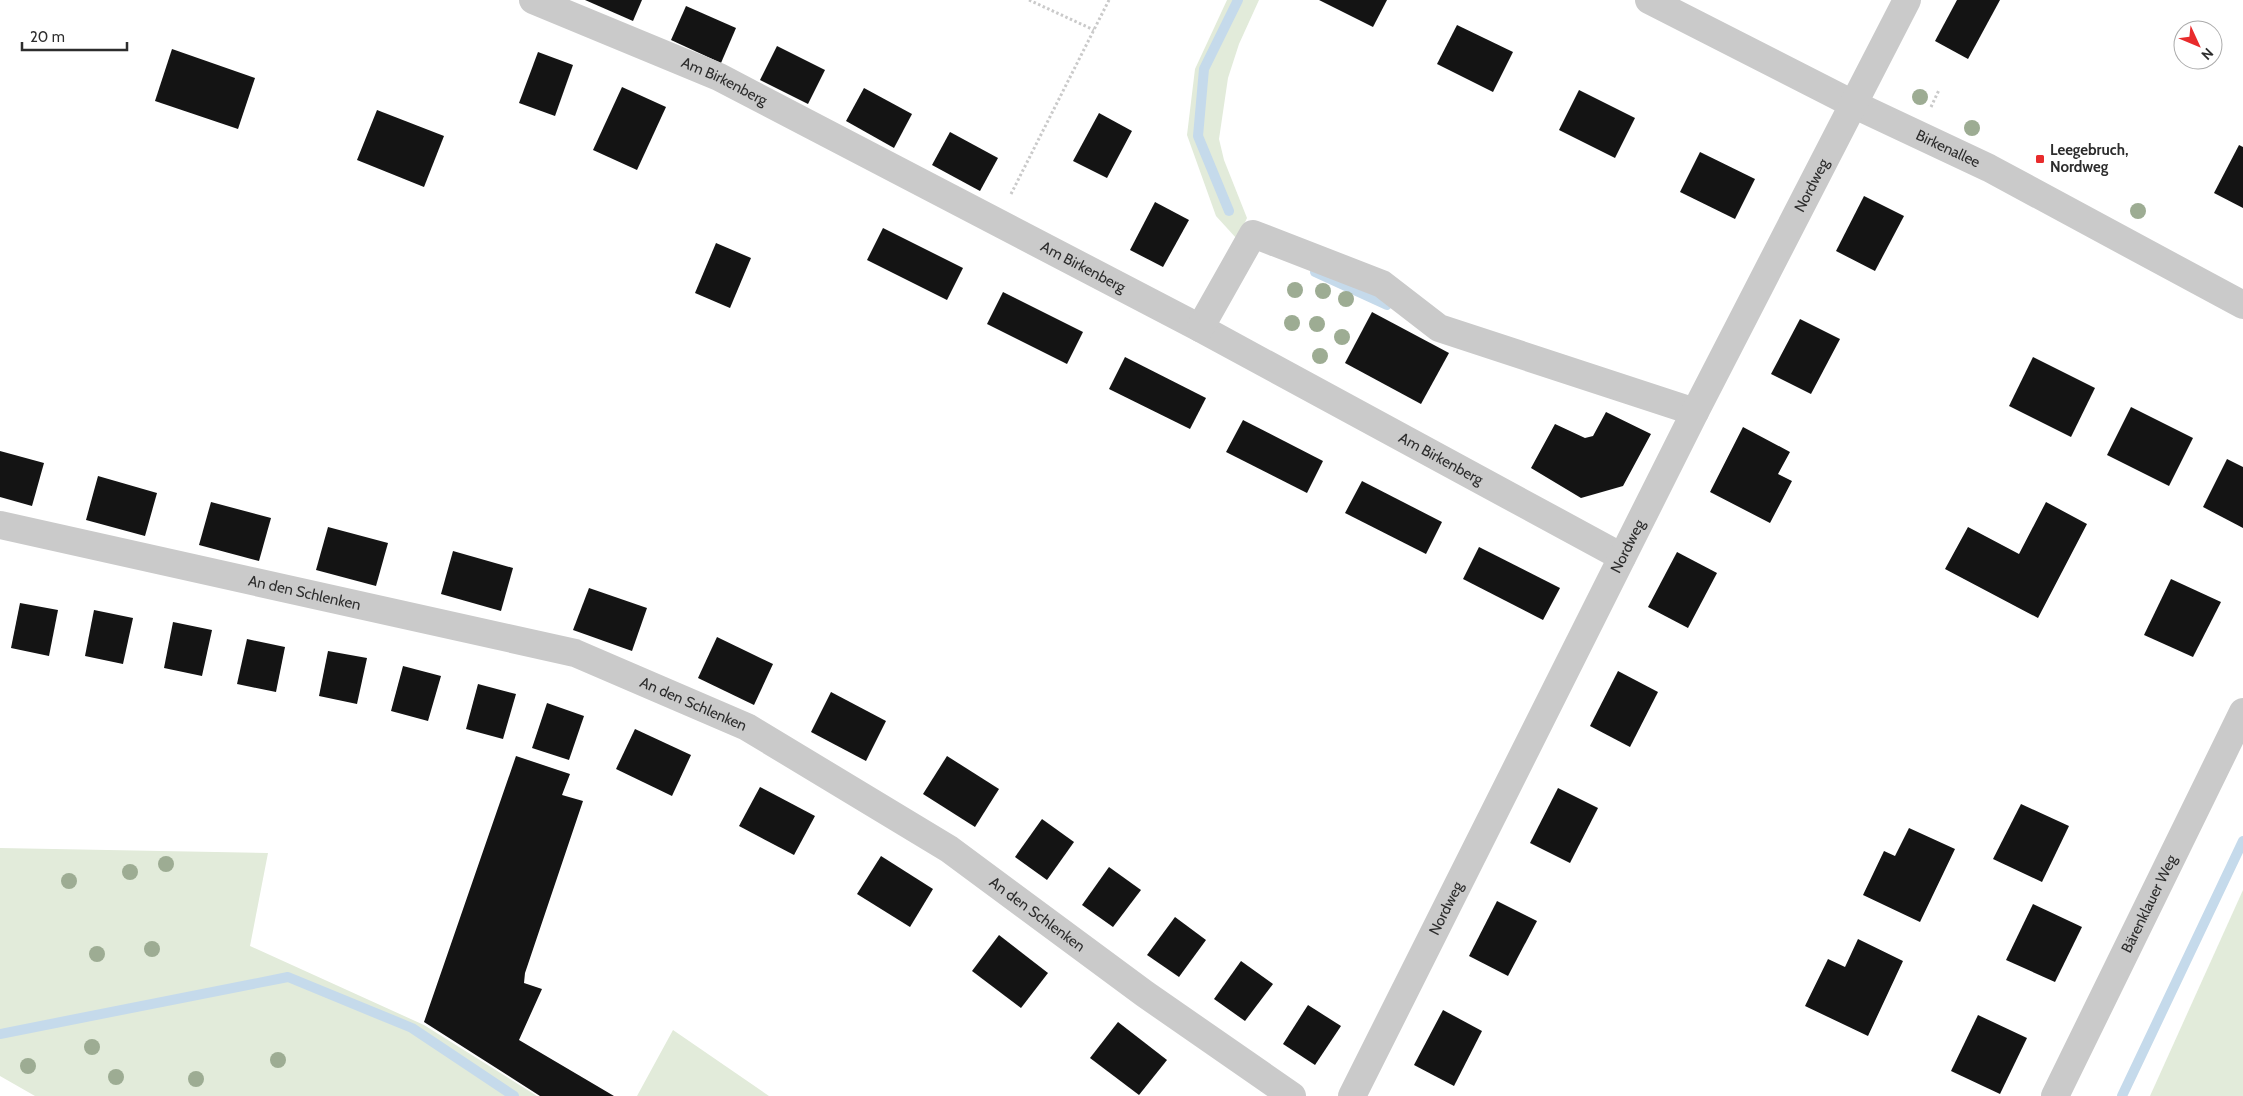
<svg xmlns="http://www.w3.org/2000/svg" width="2243" height="1096" font-family="Cabin,sans-serif">
	<rect width="100%" height="100%" fill="#fff"/>
	<!-- green -->
	<g fill="#e2ebda">
		<polygon points="1227,0 1259,0 1239,44 1228,78 1219,139 1224,160 1247,218 1237,239 1216,216 1187,135 1195,69"/>
		<polygon points="0,848 268,853 250,946 424,1025 537,1096 35,1096 0,1076"/>
		<polygon points="2243,890 2243,1096 2150,1096"/>
		<polygon points="673,1030 769,1096 637,1096"/>
	</g>
	<g fill="none" stroke-linecap="round" stroke-linejoin="round">
		<!-- stream -->
		<g stroke="#c5daeb" stroke-width="10">
			<polyline points="1229,211 1198,136 1204,69 1238,0"/>
			<polyline points="1315,272 1387,305"/>
			<polyline points="0,1034 288,977 412,1028 514,1096"/>
			<polyline points="2122,1096 2243,841"/>
		</g>
	</g>
	<!-- building -->
	<g fill="#141414">
		<polygon points="585,0 642,0 633,21"/>
		<polygon points="1319,0 1387,0 1373,27"/>
		<polygon points="1957,0 2000,0 1968,59 1935,41"/>
		<polygon points="686,6 736,28 721,63 671,40"/>
		<polygon points="1457,25 1513,52 1493,92 1437,64"/>
		<polygon points="777,46 825,70 808,104 760,80"/>
		<polygon points="172,49 255,78 238,129 155,101"/>
		<polygon points="538,52 573,65 555,116 519,103"/>
		<polygon points="622,87 666,107 637,170 593,150"/>
		<polygon points="864,88 912,114 894,148 846,121"/>
		<polygon points="1579,90 1635,118 1615,158 1559,130"/>
		<polygon points="377,110 444,136 424,187 357,160"/>
		<polygon points="1099,113 1132,131 1107,178 1073,161"/>
		<polygon points="950,132 998,158 980,191 932,165"/>
		<polygon points="2239,145 2243,147 2243,208 2214,193"/>
		<polygon points="1700,152 1755,179 1735,219 1680,192"/>
		<polygon points="1864,196 1904,216 1875,271 1836,251"/>
		<polygon points="1155,202 1189,220 1163,267 1130,250"/>
		<polygon points="883,228 963,268 947,300 867,260"/>
		<polygon points="716,243 751,258 730,308 695,293"/>
		<polygon points="1003,292 1083,332 1067,364 987,324"/>
		<polygon points="1372,312 1449,353 1421,404 1345,363"/>
		<polygon points="1800,319 1840,339 1811,394 1771,374"/>
		<polygon points="1125,357 1206,398 1190,429 1109,389"/>
		<polygon points="2033,357 2095,388 2071,437 2009,406"/>
		<polygon points="2131,407 2193,438 2169,486 2107,455"/>
		<polygon points="1606,412 1651,434 1623,486 1581,498 1531,468 1555,424 1585,438 1593,436"/>
		<polygon points="1243,420 1323,461 1307,493 1226,452"/>
		<polygon points="1743,427 1790,452 1778,474 1792,481 1770,523 1710,492"/>
		<polygon points="0,451 44,463 32,506 0,497"/>
		<polygon points="2227,459 2243,467 2243,528 2203,507"/>
		<polygon points="98,476 157,493 145,536 86,520"/>
		<polygon points="1362,481 1442,522 1426,554 1345,513"/>
		<polygon points="211,502 271,518 259,561 199,545"/>
		<polygon points="2046,502 2087,524 2038,618 1945,569 1968,527 2019,554"/>
		<polygon points="328,527 388,543 376,586 316,570"/>
		<polygon points="1479,547 1560,588 1543,620 1463,579"/>
		<polygon points="453,551 513,568 501,611 441,594"/>
		<polygon points="1677,552 1717,573 1688,628 1648,607"/>
		<polygon points="2171,579 2221,602 2193,657 2144,635"/>
		<polygon points="589,588 647,608 632,651 573,630"/>
		<polygon points="20,603 58,610 49,656 11,648"/>
		<polygon points="94,610 133,618 123,664 85,656"/>
		<polygon points="173,622 212,630 202,676 164,668"/>
		<polygon points="717,637 773,664 754,705 698,678"/>
		<polygon points="247,639 285,647 276,692 237,684"/>
		<polygon points="328,651 367,658 357,704 319,696"/>
		<polygon points="403,666 441,676 428,721 391,711"/>
		<polygon points="1618,671 1658,692 1630,747 1590,726"/>
		<polygon points="478,684 516,694 503,739 466,729"/>
		<polygon points="831,692 886,721 866,761 811,732"/>
		<polygon points="547,703 584,716 569,760 532,748"/>
		<polygon points="635,729 691,755 672,796 616,769"/>
		<polygon points="516,756 570,774 562,795 583,801 525,973 524,983 542,989 519,1040 614,1096 540,1096 424,1022"/>
		<polygon points="947,756 999,789 975,827 923,794"/>
		<polygon points="760,787 815,816 794,855 739,826"/>
		<polygon points="1558,788 1598,808 1570,863 1530,843"/>
		<polygon points="2021,804 2069,826 2042,882 1993,859"/>
		<polygon points="1042,819 1074,842 1047,880 1015,857"/>
		<polygon points="1909,828 1955,849 1920,922 1863,895 1884,851 1895,856"/>
		<polygon points="881,856 933,889 910,927 857,894"/>
		<polygon points="1109,867 1141,890 1113,927 1082,905"/>
		<polygon points="1497,901 1537,921 1508,976 1469,956"/>
		<polygon points="2033,904 2082,927 2055,982 2006,960"/>
		<polygon points="1175,917 1206,940 1179,977 1147,955"/>
		<polygon points="999,935 1048,973 1021,1008 972,971"/>
		<polygon points="1858,939 1903,961 1868,1036 1805,1006 1828,959 1845,967"/>
		<polygon points="1241,961 1273,984 1245,1021 1214,999"/>
		<polygon points="1308,1005 1341,1026 1315,1065 1283,1044"/>
		<polygon points="1443,1010 1482,1031 1454,1086 1414,1065"/>
		<polygon points="1978,1015 2027,1038 2000,1094 1951,1071"/>
		<polygon points="1118,1022 1167,1060 1139,1095 1090,1058"/>
	</g>
	<g fill="none" stroke-linecap="round" stroke-linejoin="round">
		<!-- path -->
		<g stroke="#cacaca" stroke-width="3" stroke-dasharray="2.5 2.5" stroke-linecap="butt">
			<polyline points="1029,0 1094,30"/>
			<polyline points="1931,107 1939,90"/>
			<polyline points="1011,194 1109,0"/>
		</g>
		<!-- minor -->
		<g stroke="#cacaca" stroke-width="28">
			<path id="s1" d="M533,0L719,77L1200,328L1622,557"/>
			<path id="s2" d="M1649,0L1853,104L1989,168L2243,305"/>
			<polyline points="1200,328 1253,234 1382,284 1439,328 1695,412"/>
			<path id="s3" d="M0,525L575,653L747,727L949,849L1145,994L1292,1096"/>
			<path id="s4" d="M1352,1096L1695,412L1907,0"/>
			<path id="s5" d="M2055,1096L2243,712"/>
		</g>
	</g>
	<!-- trees -->
	<g fill="#9dac93">
		<circle cx="1920" cy="97" r="8"/>
		<circle cx="1972" cy="128" r="8"/>
		<circle cx="2138" cy="211" r="8"/>
		<circle cx="1295" cy="290" r="8"/>
		<circle cx="1323" cy="291" r="8"/>
		<circle cx="1346" cy="299" r="8"/>
		<circle cx="1292" cy="323" r="8"/>
		<circle cx="1317" cy="324" r="8"/>
		<circle cx="1342" cy="337" r="8"/>
		<circle cx="1320" cy="356" r="8"/>
		<circle cx="166" cy="864" r="8"/>
		<circle cx="130" cy="872" r="8"/>
		<circle cx="69" cy="881" r="8"/>
		<circle cx="152" cy="949" r="8"/>
		<circle cx="97" cy="954" r="8"/>
		<circle cx="92" cy="1047" r="8"/>
		<circle cx="278" cy="1060" r="8"/>
		<circle cx="28" cy="1066" r="8"/>
		<circle cx="116" cy="1077" r="8"/>
		<circle cx="196" cy="1079" r="8"/>
	</g>
	<!-- markers -->
	<rect fill="#e82b2c" stroke="#fff" stroke-width="2" x="2035" y="154" width="10" height="10" rx="2.5"/>
	<g text-anchor="middle" stroke-width="5" stroke-linejoin="round" paint-order="stroke">
		<!-- street labels -->
		<g font-size="15" fill="#2d2d2d" stroke="#fff">
			<text dy="5" stroke="none"><textPath href="#s1" startOffset="208">Am Birkenberg</textPath></text>
			<text dy="5" stroke="none"><textPath href="#s2" startOffset="334">Birkenallee</textPath></text>
			<text dy="5" stroke="none"><textPath href="#s4" startOffset="1020">Nordweg</textPath></text>
			<text dy="5" stroke="none"><textPath href="#s1" startOffset="612">Am Birkenberg</textPath></text>
			<text dy="5" stroke="none"><textPath href="#s1" startOffset="1018">Am Birkenberg</textPath></text>
			<text dy="5" stroke="none"><textPath href="#s4" startOffset="615">Nordweg</textPath></text>
			<text dy="5" stroke="none"><textPath href="#s3" startOffset="312">An den Schlenken</textPath></text>
			<text dy="5" stroke="none"><textPath href="#s3" startOffset="718">An den Schlenken</textPath></text>
			<text dy="5" stroke="none"><textPath href="#s5" startOffset="214">Bärenklauer Weg</textPath></text>
			<text dy="5" stroke="none"><textPath href="#s4" startOffset="210">Nordweg</textPath></text>
			<text dy="5" stroke="none"><textPath href="#s3" startOffset="1122">An den Schlenken</textPath></text>
		</g>
		<!-- poi labels -->
		<g font-size="15" font-weight="bold" fill="#2d2d2d" stroke="#fff" text-anchor="start">
			<text x="2050" y="155">Leegebruch,<tspan x="2050" dy="17">Nordweg</tspan></text>
		</g>
	</g>
	<!-- north arrow -->
	<g transform="translate(2198 45) rotate(134)"><circle r="24" fill="#ffffff" stroke="#ababab"/>
	<path d="M0-4L9 19L0 12L-9 19Z" fill="#e82b2c"/>
	<text y="-8" font-size="14" font-weight="bold" text-anchor="middle" fill="#2d2d2d">N</text>
	</g>
	<!-- scale -->
	<path d="M22 42v8h105v-8" fill="none" stroke="#2d2d2d" stroke-width="2.5"/>
	<text x="30" y="42" font-size="15" fill="#2d2d2d" stroke="#ffffff" stroke-width="4" paint-order="stroke">20 m</text>
</svg>
